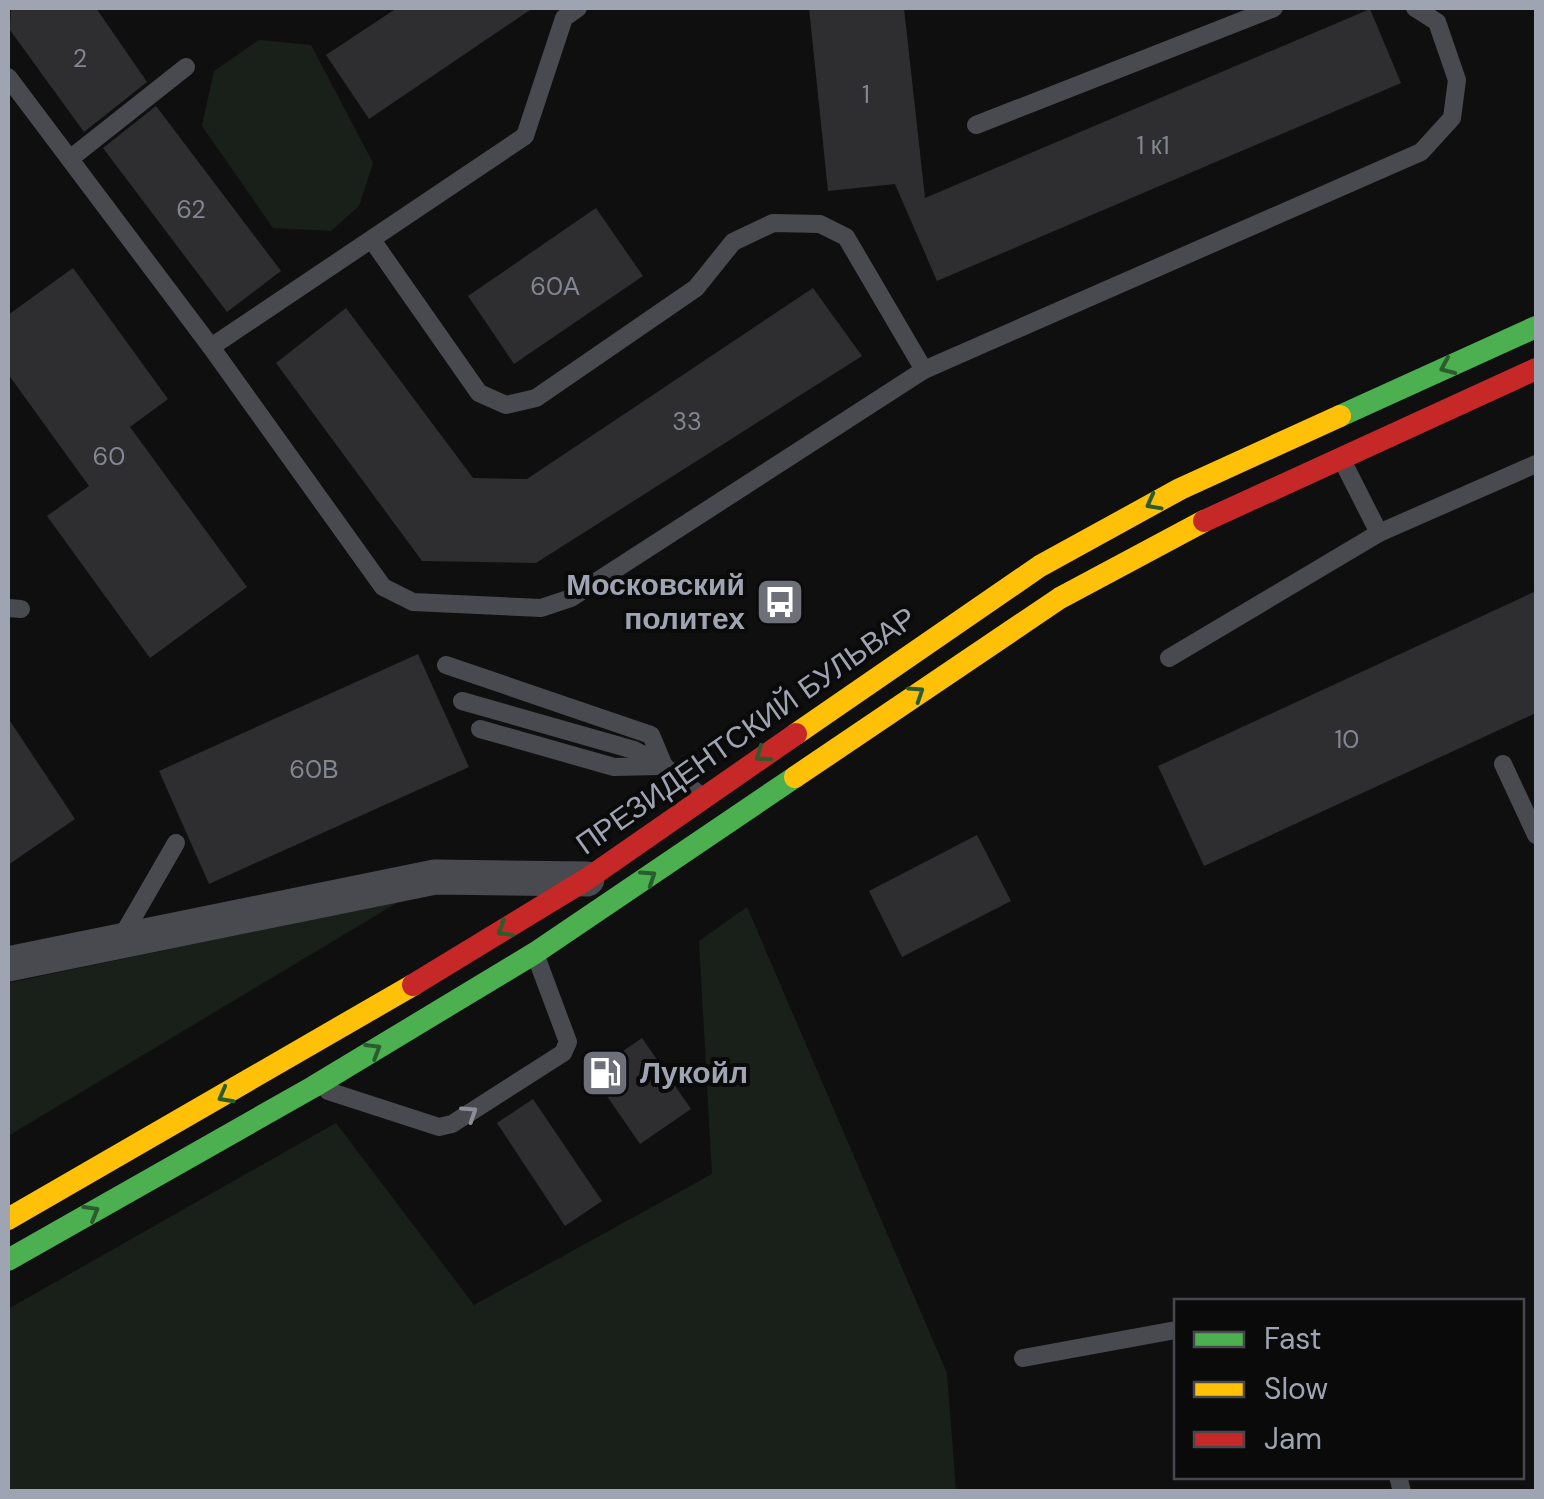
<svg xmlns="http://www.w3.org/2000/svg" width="1544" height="1499" font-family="'DM Sans',sans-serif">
	<rect width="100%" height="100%" fill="#0f0f10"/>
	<!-- green -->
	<g fill="#19201a">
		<polygon points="259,40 311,45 373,163 359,206 331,231 273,228 202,126 214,71"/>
		<polygon points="400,901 8,1136 8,983"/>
		<polygon points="747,907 947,1373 956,1491 8,1491 8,1309 336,1123 474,1305 712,1174 699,941"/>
	</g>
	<!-- building -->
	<g fill="#2e2e30">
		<polygon points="11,8 96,8 147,82 84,132 10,30"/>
		<polygon points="397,8 533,8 369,119 326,55"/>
		<polygon points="809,8 904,8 925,198 1370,9 1401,83 937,281 895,184 828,191"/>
		<polygon points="156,106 281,271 227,312 103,148"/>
		<polygon points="596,208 643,276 514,364 468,296"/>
		<polygon points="73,268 168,399 130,427 247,587 150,658 47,516 89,486 8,374 8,315"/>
		<polygon points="813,288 862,356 536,563 422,561 276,363 346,308 473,478 527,479"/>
		<polygon points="1536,591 1536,713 1204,866 1158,766"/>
		<polygon points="418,654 469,767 209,884 159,771"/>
		<polygon points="8,718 75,819 8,865"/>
		<polygon points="977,835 1011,901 902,957 869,891"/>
		<polygon points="642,1038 691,1109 640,1144 591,1073"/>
		<polygon points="533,1099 602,1201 565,1226 497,1123"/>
	</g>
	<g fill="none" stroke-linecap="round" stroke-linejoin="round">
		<!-- lane -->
		<g stroke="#494a4f" stroke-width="18">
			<polyline points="8,77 211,347 383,587 413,602 541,608 571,598 924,370 1421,152 1452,118 1457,80 1437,22 1415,8"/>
			<polyline points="976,125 1274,8"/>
			<polyline points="71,158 186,67"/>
			<polyline points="372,240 479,393 506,405 536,398 696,288 733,242 773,223 820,224 846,237 924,370"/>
			<polyline points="211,347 525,136 564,18 578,8"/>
			<polyline points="1342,460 1379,533"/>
			<polyline points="8,608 21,609"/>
			<polyline points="1169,658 1379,533 1536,464"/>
			<polyline points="446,665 651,735 664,766"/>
			<polyline points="462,701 634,750 664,766 701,796"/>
			<polyline points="480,729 614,767 659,766"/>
			<polyline points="1503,764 1536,835"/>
			<polyline points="120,940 176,843"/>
			<polyline points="328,1091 439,1127 452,1124 563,1053 568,1042 537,959"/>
			<polyline points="1023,1358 1176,1330"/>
			<polyline points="1398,1476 1402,1492"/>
		</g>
		<!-- street -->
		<polyline stroke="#494a4f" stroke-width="35" points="8,964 435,877 587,879"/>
		<!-- fast -->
		<g stroke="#4caf50" stroke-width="22">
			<polyline points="1340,416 1536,327"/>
			<polyline points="8,1260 313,1087 535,953 795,777"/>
		</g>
		<!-- slow -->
		<g stroke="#ffc107" stroke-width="22">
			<polyline points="796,734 1040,566 1180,489 1340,416"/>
			<polyline points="795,777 1060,598 1204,521"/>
			<polyline points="8,1219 413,985"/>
		</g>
		<!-- jam -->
		<g stroke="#c62828" stroke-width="22">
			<polyline points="1204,521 1536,369"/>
			<polyline points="413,985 587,879 796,734"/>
		</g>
	</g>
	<!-- one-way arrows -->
	<defs><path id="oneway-chevron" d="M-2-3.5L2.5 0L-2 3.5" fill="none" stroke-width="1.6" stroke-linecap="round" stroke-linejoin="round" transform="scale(2.5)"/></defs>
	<g stroke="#2b5c2e">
		<use href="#oneway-chevron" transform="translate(1447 367) rotate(156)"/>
		<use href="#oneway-chevron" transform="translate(1153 503) rotate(152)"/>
		<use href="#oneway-chevron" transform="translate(917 693) rotate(-33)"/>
		<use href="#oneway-chevron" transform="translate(762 755) rotate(145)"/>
		<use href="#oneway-chevron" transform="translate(649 877) rotate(-34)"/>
		<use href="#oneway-chevron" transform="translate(504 930) rotate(149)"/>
		<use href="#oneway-chevron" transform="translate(374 1050) rotate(-31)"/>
		<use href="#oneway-chevron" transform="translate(225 1096) rotate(151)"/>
		<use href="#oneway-chevron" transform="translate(92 1212) rotate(-30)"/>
	</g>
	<use stroke="#8a8e99" href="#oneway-chevron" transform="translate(470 1113) rotate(-33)"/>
	<!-- icons -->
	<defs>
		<g id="bus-square" transform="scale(2.5)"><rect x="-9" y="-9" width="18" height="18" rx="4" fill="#6d7079" stroke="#0a0a0b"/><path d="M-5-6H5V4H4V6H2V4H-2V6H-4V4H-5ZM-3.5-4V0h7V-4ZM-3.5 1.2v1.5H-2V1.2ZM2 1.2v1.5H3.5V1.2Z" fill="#fff"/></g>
		<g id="fuel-square" transform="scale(2.5)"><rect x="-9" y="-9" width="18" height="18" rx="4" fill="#6d7079" stroke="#0a0a0b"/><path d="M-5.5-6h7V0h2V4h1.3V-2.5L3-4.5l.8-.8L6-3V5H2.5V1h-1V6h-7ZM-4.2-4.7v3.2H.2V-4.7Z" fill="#fff"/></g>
	</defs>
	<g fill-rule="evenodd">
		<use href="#bus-square" x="780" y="602"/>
		<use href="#fuel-square" x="605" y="1073"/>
	</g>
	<g text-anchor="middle" stroke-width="8" stroke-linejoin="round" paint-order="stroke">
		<!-- number labels -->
		<g font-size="25" fill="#838692">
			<text x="80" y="67">2</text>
			<text x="866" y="103">1</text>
			<text x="1153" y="154">1 к1</text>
			<text x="191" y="218">62</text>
			<text x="555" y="295">60А</text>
			<text x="687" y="430">33</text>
			<text x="109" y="465">60</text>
			<text x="1347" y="748">10</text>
			<text x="314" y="778">60В</text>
		</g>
		<!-- poi labels -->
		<g font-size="30" font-weight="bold" fill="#9fa4b2" stroke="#0a0a0b" text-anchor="end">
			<text x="745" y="595">Московский<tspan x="745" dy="34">политех</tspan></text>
			<text x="640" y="1083" text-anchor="start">Лукойл</text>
		</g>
		<!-- street labels -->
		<g font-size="30" fill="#9fa4b2" stroke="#0a0a0b">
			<text transform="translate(746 731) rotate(-35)" y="10">ПРЕЗИДЕНТСКИЙ БУЛЬВАР</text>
		</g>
	</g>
	<!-- border -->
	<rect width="1544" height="1499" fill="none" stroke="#9fa4b2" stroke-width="20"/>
	<!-- legend -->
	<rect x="1174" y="1299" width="350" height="180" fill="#0a0a0b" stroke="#46484e" stroke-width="2.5"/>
	<rect x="1194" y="1332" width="50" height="15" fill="#4caf50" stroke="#46484e" stroke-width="2.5"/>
	<text x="1264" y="1349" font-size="30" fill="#9fa4b2">Fast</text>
	<rect x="1194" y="1382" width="50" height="15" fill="#ffc107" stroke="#46484e" stroke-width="2.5"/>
	<text x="1264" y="1399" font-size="30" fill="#9fa4b2">Slow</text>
	<rect x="1194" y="1432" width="50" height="15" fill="#c62828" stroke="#46484e" stroke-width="2.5"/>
	<text x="1264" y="1449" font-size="30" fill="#9fa4b2">Jam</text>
</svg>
